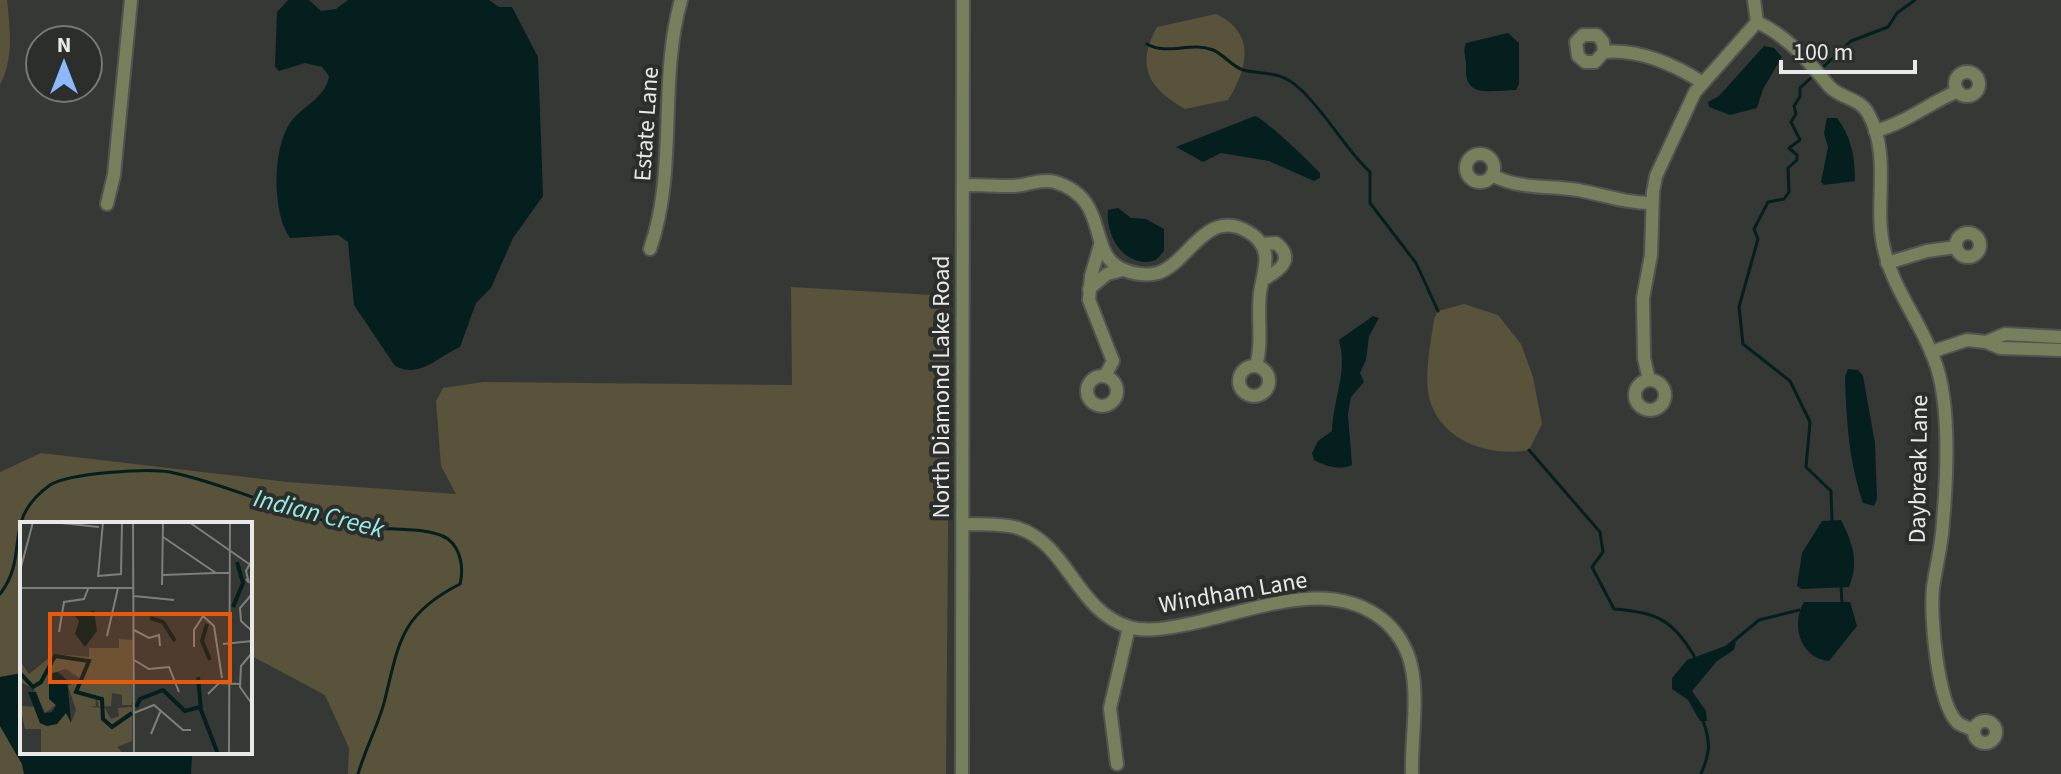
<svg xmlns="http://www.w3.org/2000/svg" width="2061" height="774" font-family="'Source Sans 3',sans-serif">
	<rect width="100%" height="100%" fill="#363836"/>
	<!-- green -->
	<g fill="#58533a">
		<path d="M0,0H7C10,30 14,58 0,85Z"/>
		<path d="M1216,14C1256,33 1248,68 1228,100L1185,109C1149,89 1135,66 1157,27Z"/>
		<polygon points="791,287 950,296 946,774 348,774 349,748 325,695 250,655 250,524 22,524 22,673 0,677 0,472 41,453 287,482 456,494 441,466 436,401 443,388 483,382 792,385"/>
		<path d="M1464,304L1498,315L1521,344L1533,377L1542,424L1529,450C1492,457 1443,443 1430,401C1423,378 1431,343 1434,319L1438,311Z"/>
		<polygon points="0,726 22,764 24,774 0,774"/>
	</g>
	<!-- water -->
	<g fill="#041f1e">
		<path d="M288,0H309L321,11L336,9L348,0H489L499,7H512L538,57L543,196L513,238L491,288L476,303L460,347C437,357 420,379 395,366L354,305L348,242L338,235L290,238C272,213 272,149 290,123C302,106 326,98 329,76L322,67L305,63L279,71L275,67L277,12Z"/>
		<path d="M1508,33L1519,43V84L1516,90C1492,90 1465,99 1466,69C1467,59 1462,52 1466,43Z"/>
		<polygon points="1764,46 1774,48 1782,57 1763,89 1757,108 1730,115 1709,107 1708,102 1719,96"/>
		<path d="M1255,116C1265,119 1310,162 1320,173V178L1314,181L1269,161L1221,153L1203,162L1176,147Z"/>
		<path d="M1827,118H1837C1852,138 1855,157 1855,181L1824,185L1821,182L1828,147L1824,133Z"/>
		<path d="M1118,208L1131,218L1146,219L1164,229V251L1156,260C1126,270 1105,237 1108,210Z"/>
		<path d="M1373,316L1379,318L1369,336L1366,360L1360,373L1364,382L1351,397L1348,414L1352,465C1339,471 1326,466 1314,460L1312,453L1318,441L1332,431C1333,400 1348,372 1339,340Z"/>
		<path d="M1848,369L1858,370L1863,376L1875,443L1877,499L1874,506L1863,503C1849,463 1846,418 1845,376Z"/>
		<path d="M1841,520C1853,544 1859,561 1849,587L1802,589L1797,586L1802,553L1822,521Z"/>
		<path d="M1804,602H1850L1857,626L1829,661C1801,659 1790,625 1804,602Z"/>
		<polygon points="1736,642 1734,650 1717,661 1692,691 1706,711 1707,721 1700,721 1688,700 1672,689 1672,678 1687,660"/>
		<polygon points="22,673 22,752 187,752 192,756 191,774 24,774 22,764 0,726 0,677"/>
	</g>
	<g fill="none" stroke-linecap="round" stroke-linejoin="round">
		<!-- stream -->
		<g stroke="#041f1e" stroke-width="3">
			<path d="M1147,44C1167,56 1191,41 1213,50C1223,54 1233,67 1243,70C1264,75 1280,70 1299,88C1327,113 1343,147 1370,172V203L1416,263L1438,311"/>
			<polyline points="1821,69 1851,41 1888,27 1897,13 1915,0"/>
			<polyline points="1815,74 1800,88 1800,97 1794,106 1796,114 1791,122 1800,140 1789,148 1797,155 1797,160 1788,168 1789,192 1784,199 1768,202 1754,229 1758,239 1739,307 1743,344 1790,381 1810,422 1806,467 1831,491 1832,520"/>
			<path d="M1529,450L1600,532L1603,552L1592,567L1614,609C1659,613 1674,620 1697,661"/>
			<polyline points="1841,588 1842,602"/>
			<path d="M0,594C31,554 0,521 50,485C69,473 148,468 170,472C233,485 294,518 357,527C380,530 430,526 448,539C461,549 464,569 460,584C399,615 399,644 384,703C378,725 365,750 358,774"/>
			<polyline points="1723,650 1759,620 1799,610"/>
			<path d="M1701,774C1710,753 1711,742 1703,721"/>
		</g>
		<!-- minor casing -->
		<g stroke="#525452" stroke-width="16">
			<g id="minor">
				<polyline points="1754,0 1757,22"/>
				<path d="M1757,22C1789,37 1807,60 1829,86C1839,98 1860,98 1868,113C1892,156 1873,204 1884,249C1893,289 1920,321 1934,359C1951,401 1947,476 1943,522C1942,544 1936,566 1933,588C1930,615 1937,704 1958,723C1962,726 1969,728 1974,730"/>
				<path d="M1604,52L1603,42L1597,35H1583L1576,42L1578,56L1585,62H1595L1604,52C1639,49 1675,65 1703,83"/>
				<circle cx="1967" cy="84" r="12"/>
				<path d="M1875,131C1906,123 1929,103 1958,91"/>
				<circle cx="1480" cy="168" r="14"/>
				<path d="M1492,175C1520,190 1548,185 1578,190C1604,195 1626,203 1652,203"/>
				<path d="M964,185C980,185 996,186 1013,186C1027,186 1040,178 1055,182C1111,199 1086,253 1122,269C1132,274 1147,276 1158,273C1189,263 1207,205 1250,233C1275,249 1263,271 1260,293C1257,318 1263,342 1256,366"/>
				<polyline points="107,204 114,175 131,0"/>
				<circle cx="1968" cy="245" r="12"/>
				<polyline points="1101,242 1091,276 1089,300 1113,361 1105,376"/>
				<path d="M1261,244L1276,243C1295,258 1281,270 1264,279"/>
				<path d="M650,249C678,169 658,81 681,0"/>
				<polyline points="1887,263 1927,251 1956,247"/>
				<polyline points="1089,289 1107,274 1123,270"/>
				<polyline points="1986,342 2005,334 2061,337"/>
				<polyline points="1931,352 1967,340 1986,342 2000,348 2061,350"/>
				<circle cx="1254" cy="381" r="15"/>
				<circle cx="1102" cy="391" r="15"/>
				<circle cx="1650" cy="395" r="15"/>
				<polyline points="1649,380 1644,358 1643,298 1651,255 1653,192 1656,176 1695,92 1757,22"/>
				<path d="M963,524C981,525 1001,523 1018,528C1068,544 1076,611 1129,627C1148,633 1171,627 1189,624C1250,612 1328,576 1382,619C1396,630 1407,647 1411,665C1419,699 1411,739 1412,774"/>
				<circle cx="1985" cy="732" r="11"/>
				<polyline points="1117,764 1110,708 1129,627"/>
				<polyline points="962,774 963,0"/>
			</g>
		</g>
		<!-- minor -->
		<use href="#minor" stroke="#76805d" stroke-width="12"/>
	</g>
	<g text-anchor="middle" stroke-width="8" stroke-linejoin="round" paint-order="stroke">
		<!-- street labels -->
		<g font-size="24" fill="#e8e9e8" stroke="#2c2e2c">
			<text transform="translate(646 124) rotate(-86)" y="8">Estate Lane</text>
			<text transform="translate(941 387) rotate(-90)" y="8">North Diamond Lake Road</text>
			<text transform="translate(1918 469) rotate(-89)" y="8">Daybreak Lane</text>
			<text transform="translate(1233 592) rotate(-10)" y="8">Windham Lane</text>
		</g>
		<!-- water labels -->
		<g font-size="26" font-style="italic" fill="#94ede7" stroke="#2c2e2c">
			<text transform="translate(319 513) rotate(14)" y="9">Indian Creek</text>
		</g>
	</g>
	<!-- overview -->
	<g transform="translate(20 522)">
		<rect width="232" height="232" fill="#363836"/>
		<path d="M99,117L113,118L112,183H102V173L92,171L91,184L79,185L75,171L76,184L70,185L85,186L91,197L99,194L98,186L112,185V219L97,225L104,232L21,230V207H5L0,184L17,185L20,201L27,204L46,191L51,201L56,188L48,164L61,157L46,147L29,152L30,178L36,183L25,191L14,167L0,160V139L9,152L34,132L69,135V126H99Z" fill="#58533a"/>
		<path d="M74,89L77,109L65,125L55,112L59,99L54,93ZM38,150L47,158L51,200L46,191L37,202L27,204L20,201L8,170H16L24,191L32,190L36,183L29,177V152Z" fill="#041f1e"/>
		<path fill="none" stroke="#041f1e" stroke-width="4" d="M213,85L223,61L217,40M130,96L143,100L155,119M187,102L182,119L190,138M0,151L13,165L21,160L35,134L69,139L56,170L82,177L83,197L92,205L112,191M178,155L181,188L198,232M116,185L120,177L143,168L165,189L180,185"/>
		<path fill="none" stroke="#7d7f7d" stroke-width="2" d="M32,0L79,5M113,0L114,232M169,0L232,44M143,15L196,51H210M0,49L13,0M143,53L195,51M78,54L101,52L102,0M78,55L83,0M226,57L229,61L226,49L232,38M142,63L143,0M0,66H114M232,72L220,86L221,99L232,109M114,74L154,78M183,94L194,104L202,156M114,108L129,116L139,113L140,124M39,110L44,80L64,77L68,67M87,114L98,66M203,122L232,119M174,125V108L183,94M232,131L221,144L220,165L232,182M114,138L129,147L149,145L159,170M188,172L199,161L220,162M114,191L134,183L163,208H171M131,212L141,188M209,232L210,0"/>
		<path fill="#e8590c" fill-opacity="0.15" stroke="#e8590c" stroke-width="4" d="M30,92H210V160H30Z"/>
		<rect width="232" height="232" fill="none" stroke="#e8e9e8" stroke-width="4"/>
	</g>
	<!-- north arrow -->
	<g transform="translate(64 64)"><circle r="38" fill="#2c2e2c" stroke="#777977" stroke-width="2"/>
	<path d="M0-6L14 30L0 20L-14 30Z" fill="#8cb9fc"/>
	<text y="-12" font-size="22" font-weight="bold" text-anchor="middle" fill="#e8e9e8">N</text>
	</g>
	<!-- scale -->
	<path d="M1781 60v12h134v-12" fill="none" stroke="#e8e9e8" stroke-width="4"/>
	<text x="1793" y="60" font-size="24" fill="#e8e9e8" stroke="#2c2e2c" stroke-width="6" paint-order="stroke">100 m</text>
</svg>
